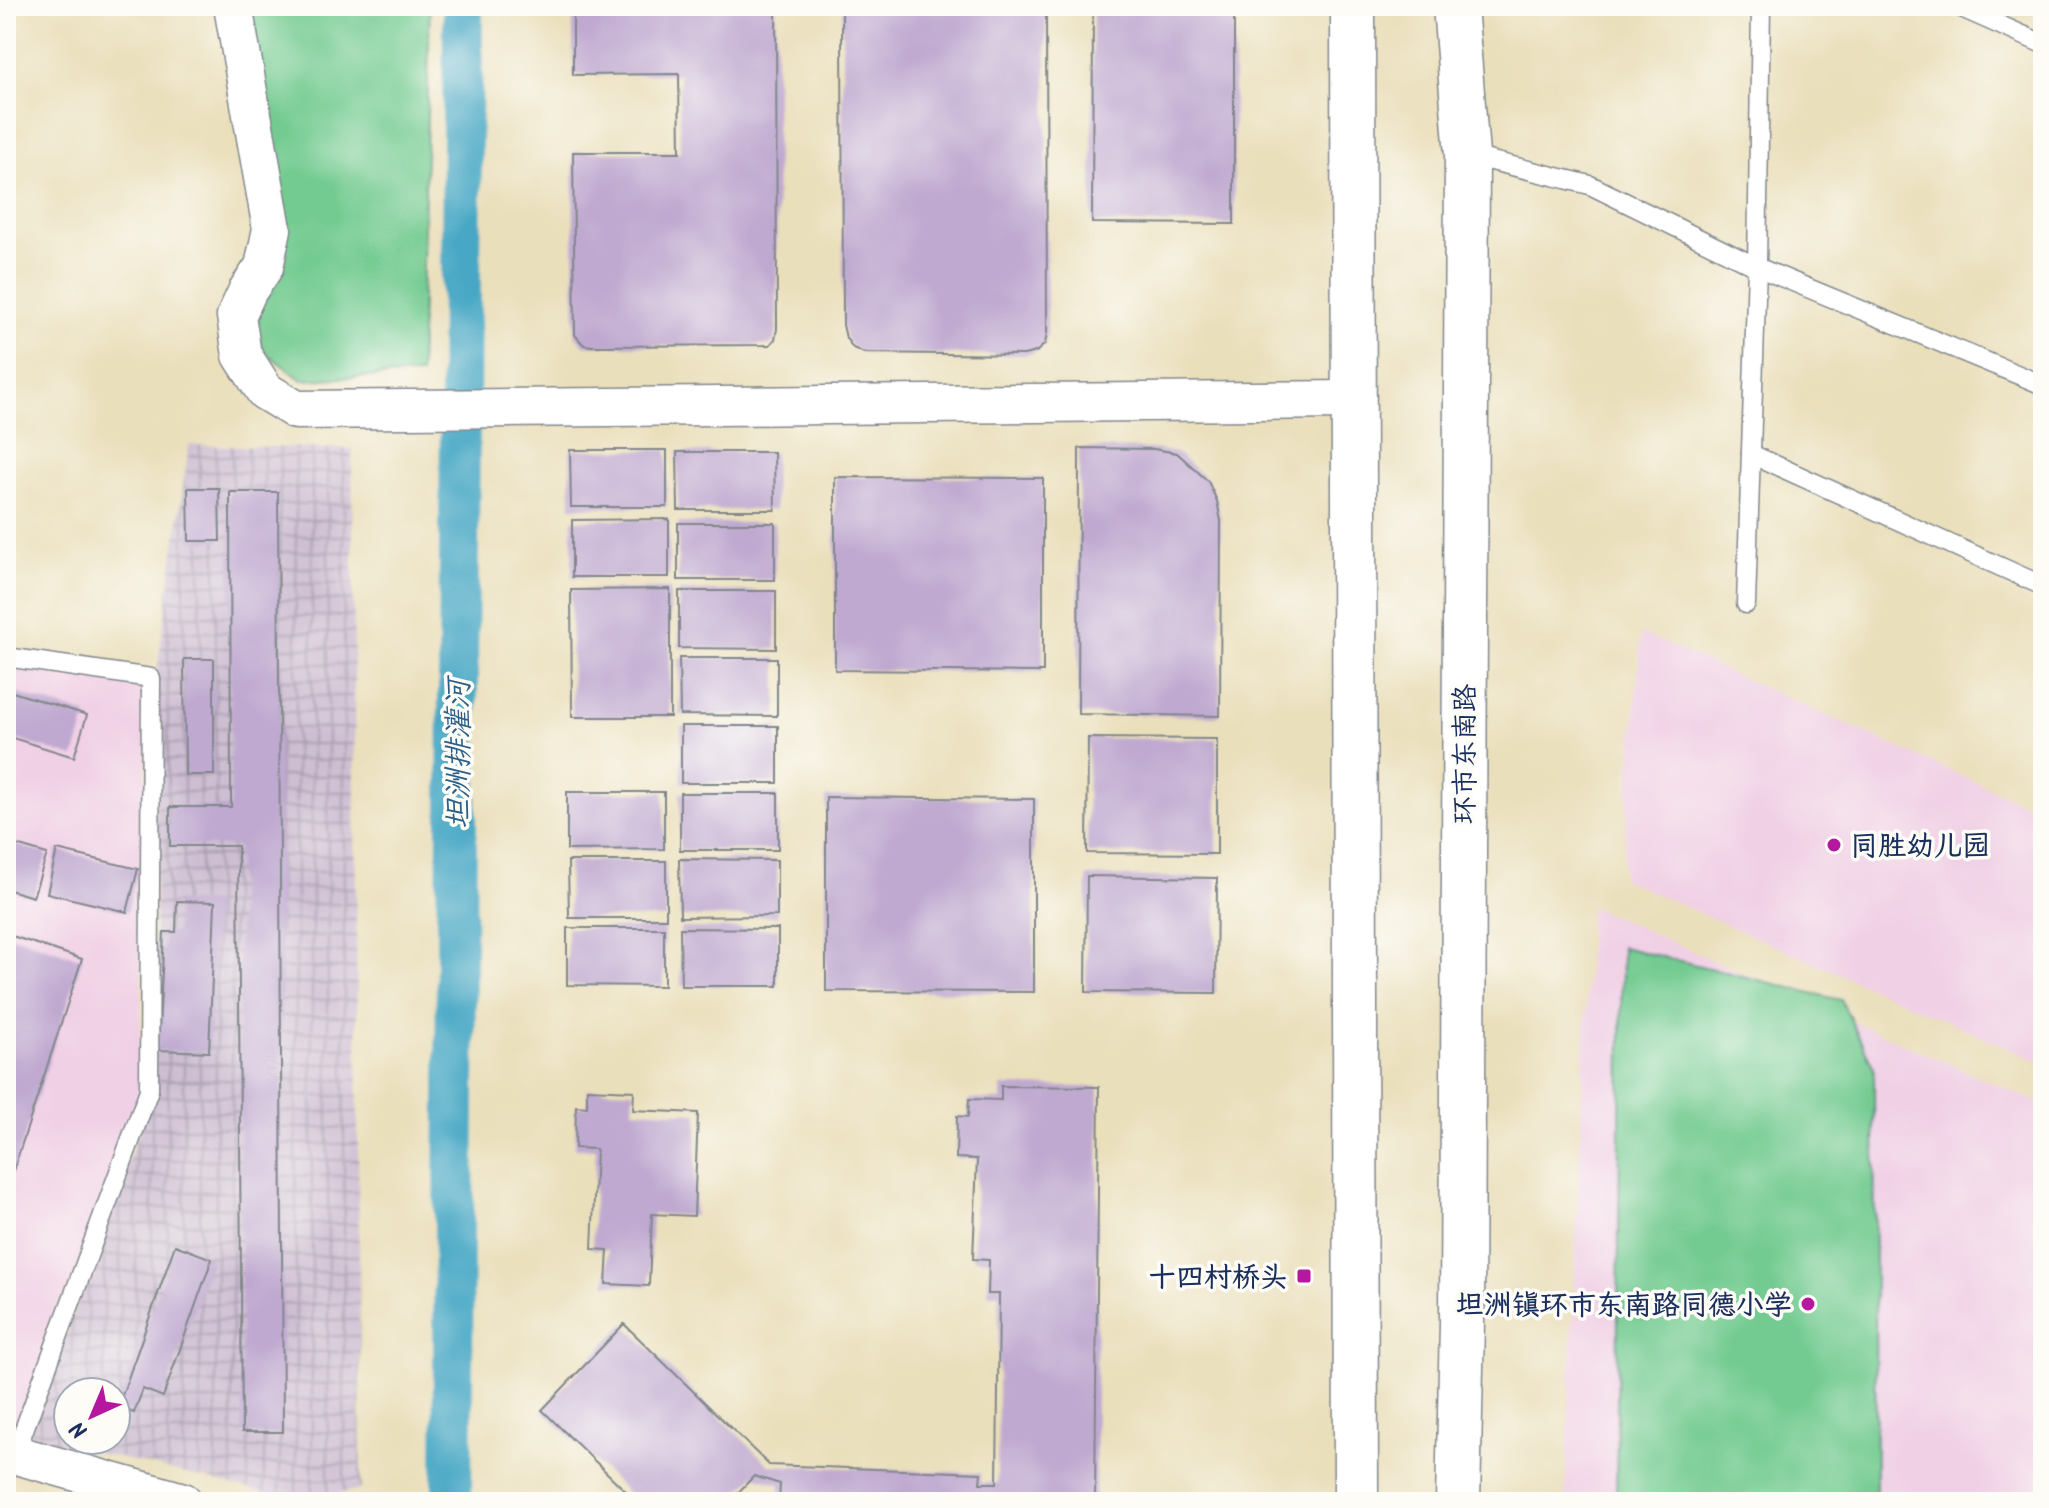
<svg xmlns="http://www.w3.org/2000/svg" width="2049" height="1508" font-family="Kalam,'LXGW WenKai TC',sans-serif">
	<defs>
		<pattern id="industrial-grid" width="8" height="8" patternUnits="userSpaceOnUse" patternTransform="scale(2)"><rect width="8" height="8" fill="#cebed2"/><path d="M0 4h8M4 0v8" fill="none" stroke="#a69bae"/></pattern>
	</defs>
	<rect width="100%" height="100%" fill="#fdfcf7"/>
	<filter id="ink" filterUnits="userSpaceOnUse"><feTurbulence type="fractalNoise" baseFrequency=".0125" numOctaves="2"/><feDisplacementMap in="SourceGraphic" scale="16" xChannelSelector="R" yChannelSelector="G"/><feConvolveMatrix kernelMatrix="1 2 1 2 8 2 1 2 1" color-interpolation-filters="sRGB"/></filter>
	<filter id="wash" filterUnits="userSpaceOnUse"><feTurbulence type="fractalNoise" baseFrequency=".006" numOctaves="4" result="noise"/><feDisplacementMap in="SourceGraphic" scale="32" xChannelSelector="R" yChannelSelector="G"/><feGaussianBlur stdDeviation="1.8" result="paint"/><feColorMatrix in="noise" values="0 0 0 0 0 0 0 0 0 0 0 0 0 0 0 0 0 1.4 0 .05"/><feComposite in="paint" operator="in"/></filter>
	<g filter="url(#wash)">
		<rect width="100%" height="100%" fill="#eadfbb"/>
		<!-- built -->
		<g fill="#f0d0e5">
			<polygon points="1641,633 2043,812 2043,1063 1622,879"/>
			<polygon points="6,665 147,687 139,1100 18,1432 6,1428"/>
			<polygon points="1590,906 2043,1105 2043,1502 1565,1502"/>
		</g>
		<!-- industrial -->
		<path fill="url(#industrial-grid)" fill-rule="evenodd" d="M189,445L352,449L361,1489L298,1501L29,1436L154,1090L156,679ZM68,1392H116V1440H68Z"/>
		<!-- green -->
		<g fill="#73cb91" stroke="#477d78" stroke-width="2">
			<polygon points="248,6 430,6 420,374 302,380 262,350 254,319 277,274"/>
			<polygon points="1622,947 1841,1000 1874,1068 1876,1502 1616,1502"/>
		</g>
		<g fill="none" stroke-linecap="round" stroke-linejoin="round">
			<!-- canal -->
			<polyline stroke="#46a7c5" stroke-width="40" points="452,1502 463,6"/>
		</g>
		<g id="blocks">
			<!-- building -->
			<g fill="#bfa9d0">
				<polygon points="674,6 776,6 777,329 775,339 770,345 592,346 584,345 575,335 573,152 680,152 679,74 573,75 573,10 674,11"/>
				<polygon points="842,6 1046,6 1047,333 1045,344 1036,352 1024,355 864,353 853,348 846,338 843,325"/>
				<polygon points="1093,6 1234,6 1234,224 1092,223"/>
				<polygon points="1079,448 1154,449 1177,453 1208,481 1217,501 1221,521 1220,716 1078,714"/>
				<polygon points="570,450 667,450 667,507 571,507"/>
				<polygon points="677,452 774,452 775,510 678,510"/>
				<polygon points="835,477 1043,478 1043,672 835,670"/>
				<polygon points="188,488 219,488 220,541 189,541"/>
				<polygon points="230,492 278,492 283,1432 242,1432 238,846 170,846 170,807 231,807"/>
				<polygon points="669,519 669,577 572,577 572,520"/>
				<rect x="678" y="523" width="97" height="57"/>
				<polygon points="670,589 670,717 572,717 571,590"/>
				<polygon points="679,591 776,591 776,649 679,648"/>
				<polygon points="679,658 777,658 777,716 680,715"/>
				<polygon points="184,659 214,659 214,775 185,775"/>
				<polygon points="6,690 87,715 74,757 6,736"/>
				<rect x="681" y="726" width="97" height="57"/>
				<polygon points="1088,738 1217,739 1217,854 1087,853"/>
				<polygon points="567,792 664,792 664,849 567,850"/>
				<rect x="680" y="793" width="98" height="57"/>
				<polygon points="826,797 1034,799 1034,992 826,991"/>
				<polygon points="6,842 47,854 33,897 6,889"/>
				<polygon points="57,850 138,869 127,912 47,893"/>
				<polygon points="679,859 777,860 777,916 680,917"/>
				<polygon points="568,861 666,861 666,918 569,918"/>
				<polygon points="1087,876 1217,878 1216,993 1086,992"/>
				<polygon points="177,901 215,902 209,1052 158,1050 164,932 176,932"/>
				<polygon points="567,928 664,928 664,986 567,985"/>
				<polygon points="680,928 778,929 778,986 681,986"/>
				<polygon points="6,934 82,959 7,1190 6,1190"/>
				<polygon points="1001,1086 1099,1087 1095,1502 779,1502 780,1484 754,1476 729,1502 637,1502 542,1410 624,1324 769,1465 981,1473 980,1483 997,1483 999,1294 988,1294 989,1260 973,1259 977,1159 956,1158 957,1116 968,1117 969,1099 1001,1100"/>
				<polygon points="587,1089 634,1091 633,1110 698,1113 694,1216 652,1214 649,1286 606,1284 608,1250 592,1249 596,1149 575,1148 576,1106 587,1107"/>
				<polygon points="175,1245 212,1259 163,1397 143,1389 134,1413 118,1407"/>
			</g>
		</g>
	</g>
	<g filter="url(#ink)">
		<use href="#blocks" fill-opacity="0" stroke="#82878c" stroke-width="2"/>
		<g fill="none" stroke-linecap="round" stroke-linejoin="round">
			<!-- service casing -->
			<g stroke="#82878c" stroke-width="21">
				<g id="service">
					<polyline points="1957,6 2043,44"/>
					<polyline points="1467,155 1590,185 1757,267 2043,385"/>
					<polyline points="1751,454 2043,586"/>
					<polyline points="1746,604 1757,267 1761,6"/>
					<polyline points="6,657 151,678 149,1090 15,1454"/>
				</g>
			</g>
			<!-- minor casing -->
			<g stroke="#82878c" stroke-width="41">
				<g id="minor">
					<polyline points="233,6 272,229 264,267 248,290 236,316 242,355 265,391 296,410 1353,400"/>
					<polyline points="6,1452 183,1502"/>
				</g>
			</g>
			<!-- secondary casing -->
			<g stroke="#82878c" stroke-width="47">
				<g id="secondary">
					<polyline points="1353,6 1356,1502"/>
					<polyline points="1455,6 1467,155 1462,1323 1458,1502"/>
				</g>
			</g>
			<!-- service -->
			<use href="#service" stroke="#fff" stroke-width="18"/>
			<!-- minor -->
			<use href="#minor" stroke="#fff" stroke-width="38"/>
			<!-- secondary -->
			<use href="#secondary" stroke="#fff" stroke-width="44"/>
		</g>
	</g>
	<!-- markers -->
	<g fill="#b5179e" stroke="#fdfcf7" stroke-width="3">
		<circle cx="1834" cy="845" r="8"/>
		<rect x="1296" y="1268" width="16" height="16" rx="4"/>
		<circle cx="1808" cy="1304" r="8"/>
	</g>
	<g text-anchor="middle" stroke-width="7" stroke-linejoin="round" paint-order="stroke">
		<!-- street labels -->
		<g font-size="28" fill="#1b2f5e" stroke="#fdfcf7">
			<text transform="translate(1464 754) rotate(-90)" y="10">环市东南路</text>
		</g>
		<!-- poi labels -->
		<g font-size="28" font-weight="bold" fill="#1b2f5e" stroke="#fdfcf7" text-anchor="end">
			<text x="1850" y="855" text-anchor="start">同胜幼儿园</text>
			<text x="1288" y="1286">十四村桥头</text>
			<text x="1792" y="1314">坦洲镇环市东南路同德小学</text>
		</g>
		<!-- water labels -->
		<g font-size="30" font-style="italic" fill="#2c5f87" stroke="#fdfcf7">
			<text transform="translate(458 754) rotate(-90)" y="10">坦洲排灌河</text>
		</g>
	</g>
	<!-- margin -->
	<rect width="2049" height="1508" fill="none" stroke="#fdfcf7" stroke-width="32"/>
	<!-- north arrow -->
	<g transform="translate(92 1416) rotate(224)"><circle r="38" fill="#fdfcf7" stroke="#a3aaba" stroke-width="2"/>
	<path d="M0-6L14 30L0 20L-14 30Z" fill="#b5179e"/>
	<text y="-12" font-size="22" font-weight="bold" text-anchor="middle" fill="#1b2f5e">N</text>
	</g>
</svg>
